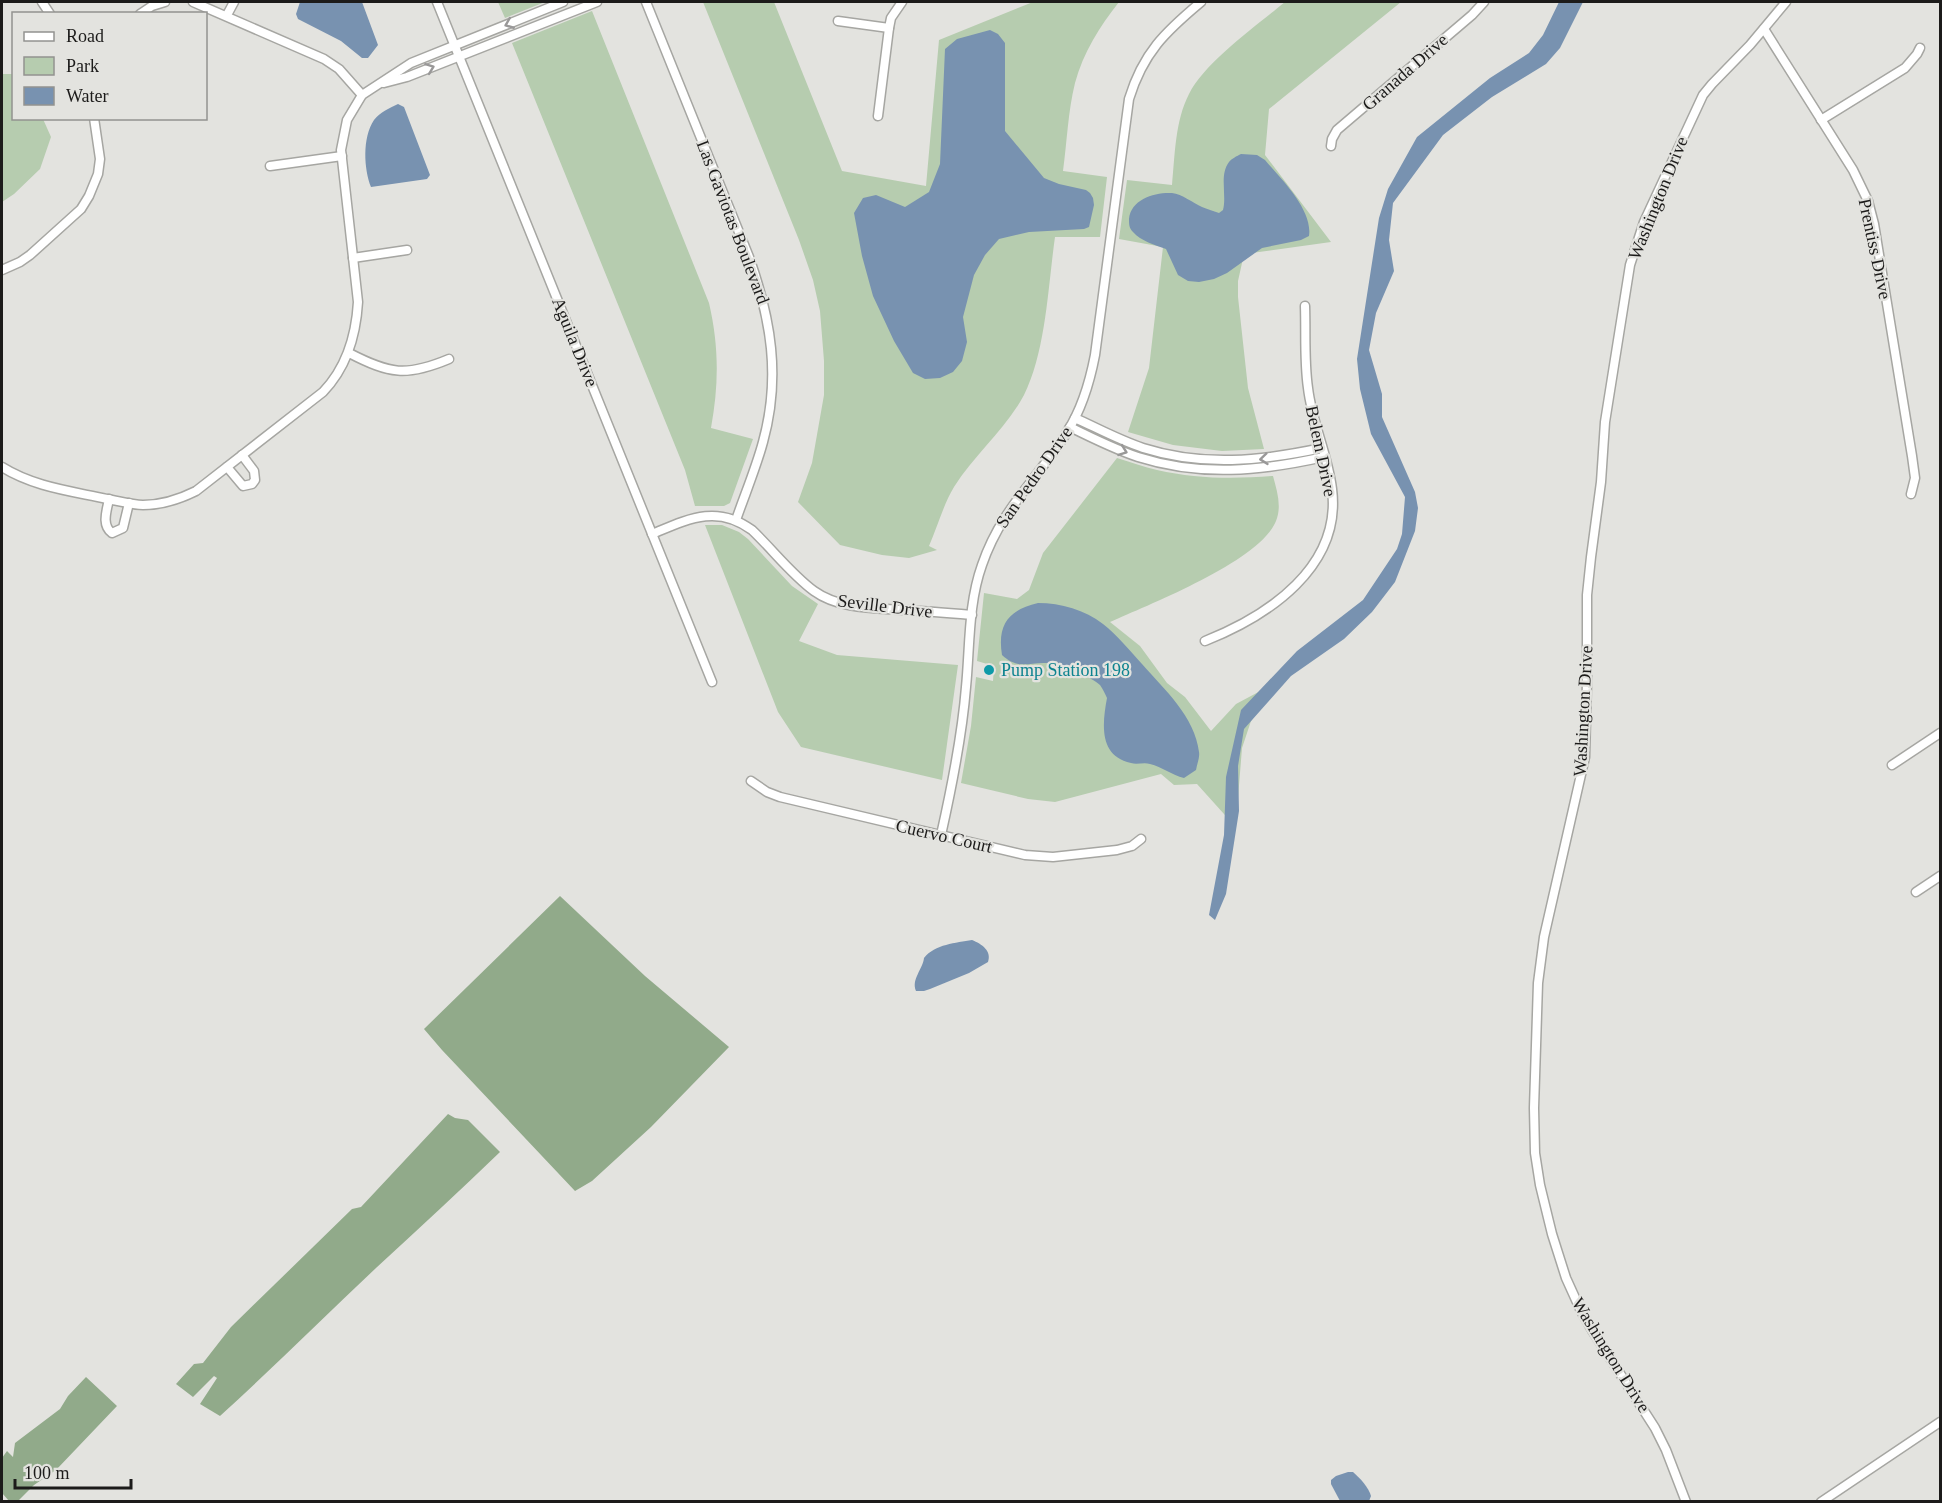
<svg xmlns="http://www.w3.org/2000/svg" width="1942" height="1503" font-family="'Times New Roman',serif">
	<rect width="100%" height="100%" fill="#e3e3df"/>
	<!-- green -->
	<g fill="#b6ccaf">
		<polygon points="498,2 545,2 505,18"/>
		<path d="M703,2H774L842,171L926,186L939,40L1033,2H1119C1100,26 1083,53 1075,83C1068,111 1067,142 1063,171L1107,177L1100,237H1055C1048,286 1046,351 1024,395C1006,429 975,454 954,487C944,503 937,528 929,546L937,550L909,558L882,555L840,545L798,502L812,463L824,395V361L820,311L813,280L799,240Z"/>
		<path d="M1285,2H1401L1269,109L1265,155L1331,242L1244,254L1238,281V297L1248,388L1264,449L1222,451L1173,445L1128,432L1149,368L1163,247L1119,239L1127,180L1172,185C1175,155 1175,121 1189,94C1205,62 1256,26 1285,2Z"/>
		<path d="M592,11L709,303C719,346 719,384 711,428L753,439L730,503L724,506H695L685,470L512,43Z"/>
		<polygon points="2,74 13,74 14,118 43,119 51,137 40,169 14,194 2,202"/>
		<path d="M1117,458C1131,462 1144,467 1157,470C1196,479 1234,479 1273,476C1277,491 1282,506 1276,521C1260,561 1150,604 1110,622L1140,646L1167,683L1185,697L1211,731L1236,704L1283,679L1251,721L1242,748L1238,798L1233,824L1197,784L1174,785L1161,774L1055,802L1028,799L961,783L971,726L976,677L993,681L994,666L977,661L984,593L1017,599L1029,590L1043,553Z"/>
		<polygon points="705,525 722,525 739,532 748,539 792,586 818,604 799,641 837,655 958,665 942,780 801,747 778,712"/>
	</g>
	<!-- forest -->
	<g fill="#91aa8a">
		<polygon points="560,896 645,976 729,1047 651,1127 592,1181 575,1191 442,1050 424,1029"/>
		<path d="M448,1114L455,1118L468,1120L500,1152C460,1191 418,1229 376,1268C324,1317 273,1368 220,1416L200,1404L217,1378L214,1376L193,1397L176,1384L194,1364L203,1363L231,1327L352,1209L361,1207Z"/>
		<polygon points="86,1377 117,1406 56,1470 34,1485 18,1501 9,1501 2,1493 2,1458 7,1451 13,1457 15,1443 60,1409 68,1396"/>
	</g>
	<!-- water -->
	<g fill="#7892b0">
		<polygon points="300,2 362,2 378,45 368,58 362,58 341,41 298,19 296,14"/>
		<polygon points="1559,2 1583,2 1560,48 1546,64 1492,97 1443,135 1393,203 1389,240 1394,271 1376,313 1369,350 1382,394 1382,417 1415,492 1418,508 1415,531 1395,582 1372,612 1344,639 1291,676 1244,729 1238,766 1239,811 1226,894 1215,920 1209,915 1224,835 1226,777 1241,710 1297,651 1363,600 1397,549 1402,534 1405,497 1371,434 1360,389 1357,359 1379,218 1388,189 1417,137 1490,78 1529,53 1543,35"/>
		<polygon points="990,30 998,34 1005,43 1005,131 1044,178 1059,184 1086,190 1090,193 1093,198 1094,205 1089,227 1084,229 1029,232 999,239 985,255 974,275 963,317 967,342 962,361 953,372 940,378 925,379 913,373 894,341 873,296 862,256 854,213 863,198 876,195 905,207 929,192 940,164 945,49 957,39"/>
		<path d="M398,104L404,107L430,175L427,179L371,187C364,169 362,138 374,120C380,112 390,108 398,104Z"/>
		<path d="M1241,154L1257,155L1265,160C1282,180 1313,210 1309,236L1301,240L1262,248L1227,273L1214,279L1199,282L1188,281L1178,275L1166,249C1155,245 1141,241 1133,232C1129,228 1129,224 1129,219C1131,199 1155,192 1172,193C1182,194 1193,203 1202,207C1207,209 1213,211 1219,213L1223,210C1227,195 1219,175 1229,162C1231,159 1237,156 1241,154Z"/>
		<path d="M1038,603C1061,603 1085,610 1103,624C1117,635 1130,651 1142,664C1164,689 1195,717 1199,752C1200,757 1197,764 1196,770L1184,778C1172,775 1162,767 1150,764C1144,762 1137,765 1131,763C1099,756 1102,725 1107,698C1105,694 1103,689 1100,685C1092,677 1058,664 1047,663C1028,662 1018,670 1002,655C997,624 1009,610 1038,603Z"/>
		<path d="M972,940C982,944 992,951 988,962L969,973L930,989L924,991H916C911,979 923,969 924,958C935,944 956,943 972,940Z"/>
		<path d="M1348,1472H1353C1360,1478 1369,1488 1371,1496L1369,1501H1340L1331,1484V1480L1336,1476Z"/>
	</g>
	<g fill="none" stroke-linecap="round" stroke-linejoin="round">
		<!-- street casing -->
		<g stroke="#a6a6a2" stroke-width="11">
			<g id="street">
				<polyline points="42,2 50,14"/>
				<polyline points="193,2 324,59 339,69 362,95"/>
				<polyline points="437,2 712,682"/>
				<path d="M646,2L749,257C771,319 781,377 763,442C756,468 745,494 736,520"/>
				<polyline points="140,14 152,6 165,2"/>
				<polyline points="227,15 234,2"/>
				<polyline points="838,21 889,28"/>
				<polyline points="1764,29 1853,170 1868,201 1874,224 1912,456 1915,478 1911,494"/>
				<polyline points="384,83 407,77 597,2"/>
				<polyline points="878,116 889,28 891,18 902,2"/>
				<polyline points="1821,120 1905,68 1917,54 1920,48"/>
				<polyline points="1331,146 1332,139 1337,130 1472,15 1484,2"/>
				<polyline points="270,166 342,156"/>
				<polyline points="353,258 407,250"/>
				<polyline points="2,270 20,262 30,255 81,209 89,196 98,174 100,159 94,118"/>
				<path d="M349,353C390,374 406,377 449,359"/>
				<path d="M1075,418C1097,428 1119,440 1143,448C1203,467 1261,461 1322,448"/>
				<path d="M1070,427C1092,438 1114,449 1138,457C1201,477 1261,471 1324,457"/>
				<path d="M2,467C34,487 71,491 107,499C119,501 132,505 143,505C162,505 180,499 196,491L323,392C347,367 356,336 358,302L341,150L347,120L362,95L411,63L563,2"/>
				<polyline points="227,467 243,486 252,484 255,480 254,471 242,455"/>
				<path d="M109,499C107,510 101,525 112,533L123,528L129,503"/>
				<path d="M652,534C688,519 717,504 752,530C773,550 791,574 814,591C839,609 873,608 903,610C926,611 949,613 972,615"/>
				<path d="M1205,641C1268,616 1342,567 1332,489C1328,455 1312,423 1308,388C1304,361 1306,333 1305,306"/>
				<polyline points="1892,765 1940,733"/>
				<polyline points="751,781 767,792 780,797 1025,855 1053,857 1117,850 1132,846 1141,839"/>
				<path d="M941,835C952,786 962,737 966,687C970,647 968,604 982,565C1001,509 1037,480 1067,432C1082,409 1090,381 1095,355L1129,99C1143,53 1165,32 1201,2"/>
				<polyline points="1916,892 1940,876"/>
				<polyline points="1686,1502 1666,1450 1655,1428 1592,1330 1581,1311 1566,1278 1552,1234 1540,1185 1535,1153 1534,1108 1538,983 1544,937 1585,757 1587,682 1587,595 1591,557 1601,482 1605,422 1630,265 1644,222 1703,95 1712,84 1750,45 1786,2"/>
				<polyline points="1821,1502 1940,1422"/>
			</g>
		</g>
		<!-- street -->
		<use href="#street" stroke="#fff" stroke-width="8"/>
	</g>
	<!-- one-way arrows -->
	<defs><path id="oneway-chevron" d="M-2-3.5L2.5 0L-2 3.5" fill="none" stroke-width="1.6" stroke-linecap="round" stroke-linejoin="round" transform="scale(1.5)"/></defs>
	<g stroke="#999898">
		<use href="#oneway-chevron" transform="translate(509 24) rotate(158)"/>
		<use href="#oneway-chevron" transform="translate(430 68) rotate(-21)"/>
		<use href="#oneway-chevron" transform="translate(1123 451) rotate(20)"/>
		<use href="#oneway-chevron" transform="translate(1264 459) rotate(174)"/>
	</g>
	<!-- markers -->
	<circle fill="#0f9aa8" stroke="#e3e3df" stroke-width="2" cx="989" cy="670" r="6"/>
	<g text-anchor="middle" stroke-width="4.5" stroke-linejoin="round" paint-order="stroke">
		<!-- street labels -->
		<g font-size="18" fill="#1c1b1a" stroke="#e3e3df">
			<text transform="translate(1405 72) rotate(-41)" y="6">Granada Drive</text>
			<text transform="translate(1658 198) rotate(-68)" y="6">Washington Drive</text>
			<text transform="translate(733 222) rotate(69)" y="6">Las Gaviotas Boulevard</text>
			<text transform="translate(1875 249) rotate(78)" y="6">Prentiss Drive</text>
			<text transform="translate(575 342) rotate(68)" y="6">Aguila Drive</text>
			<text transform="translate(1321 451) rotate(78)" y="6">Belem Drive</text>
			<text transform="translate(1034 477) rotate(-55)" y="6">San Pedro Drive</text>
			<text transform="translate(885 606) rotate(7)" y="6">Seville Drive</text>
			<text transform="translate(1583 711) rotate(-87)" y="6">Washington Drive</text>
			<text transform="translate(944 836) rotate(13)" y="6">Cuervo Court</text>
			<text transform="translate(1611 1355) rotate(58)" y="6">Washington Drive</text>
		</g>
		<!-- culture labels -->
		<g font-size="18" fill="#0d838f" stroke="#e3e3df" text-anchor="start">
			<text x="1001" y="676">Pump Station 198</text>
		</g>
	</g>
	<!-- border -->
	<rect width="1942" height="1503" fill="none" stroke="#1c1b1a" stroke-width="6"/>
	<!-- legend -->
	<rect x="12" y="12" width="195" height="108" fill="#e3e3df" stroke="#939390" stroke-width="1.5"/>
	<rect x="24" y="32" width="30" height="9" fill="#ffffff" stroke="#939390" stroke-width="1.5"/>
	<text x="66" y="42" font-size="18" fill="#1c1b1a">Road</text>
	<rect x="24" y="57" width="30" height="18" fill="#b6ccaf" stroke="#939390" stroke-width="1.5"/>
	<text x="66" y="72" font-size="18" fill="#1c1b1a">Park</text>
	<rect x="24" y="87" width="30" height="18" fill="#7892b0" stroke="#939390" stroke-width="1.5"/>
	<text x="66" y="102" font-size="18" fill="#1c1b1a">Water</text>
	<!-- scale -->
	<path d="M15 1479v9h116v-9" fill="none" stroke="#1c1b1a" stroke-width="3"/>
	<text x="24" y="1479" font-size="18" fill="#1c1b1a" stroke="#e3e3df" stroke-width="4.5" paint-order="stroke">100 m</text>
</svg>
